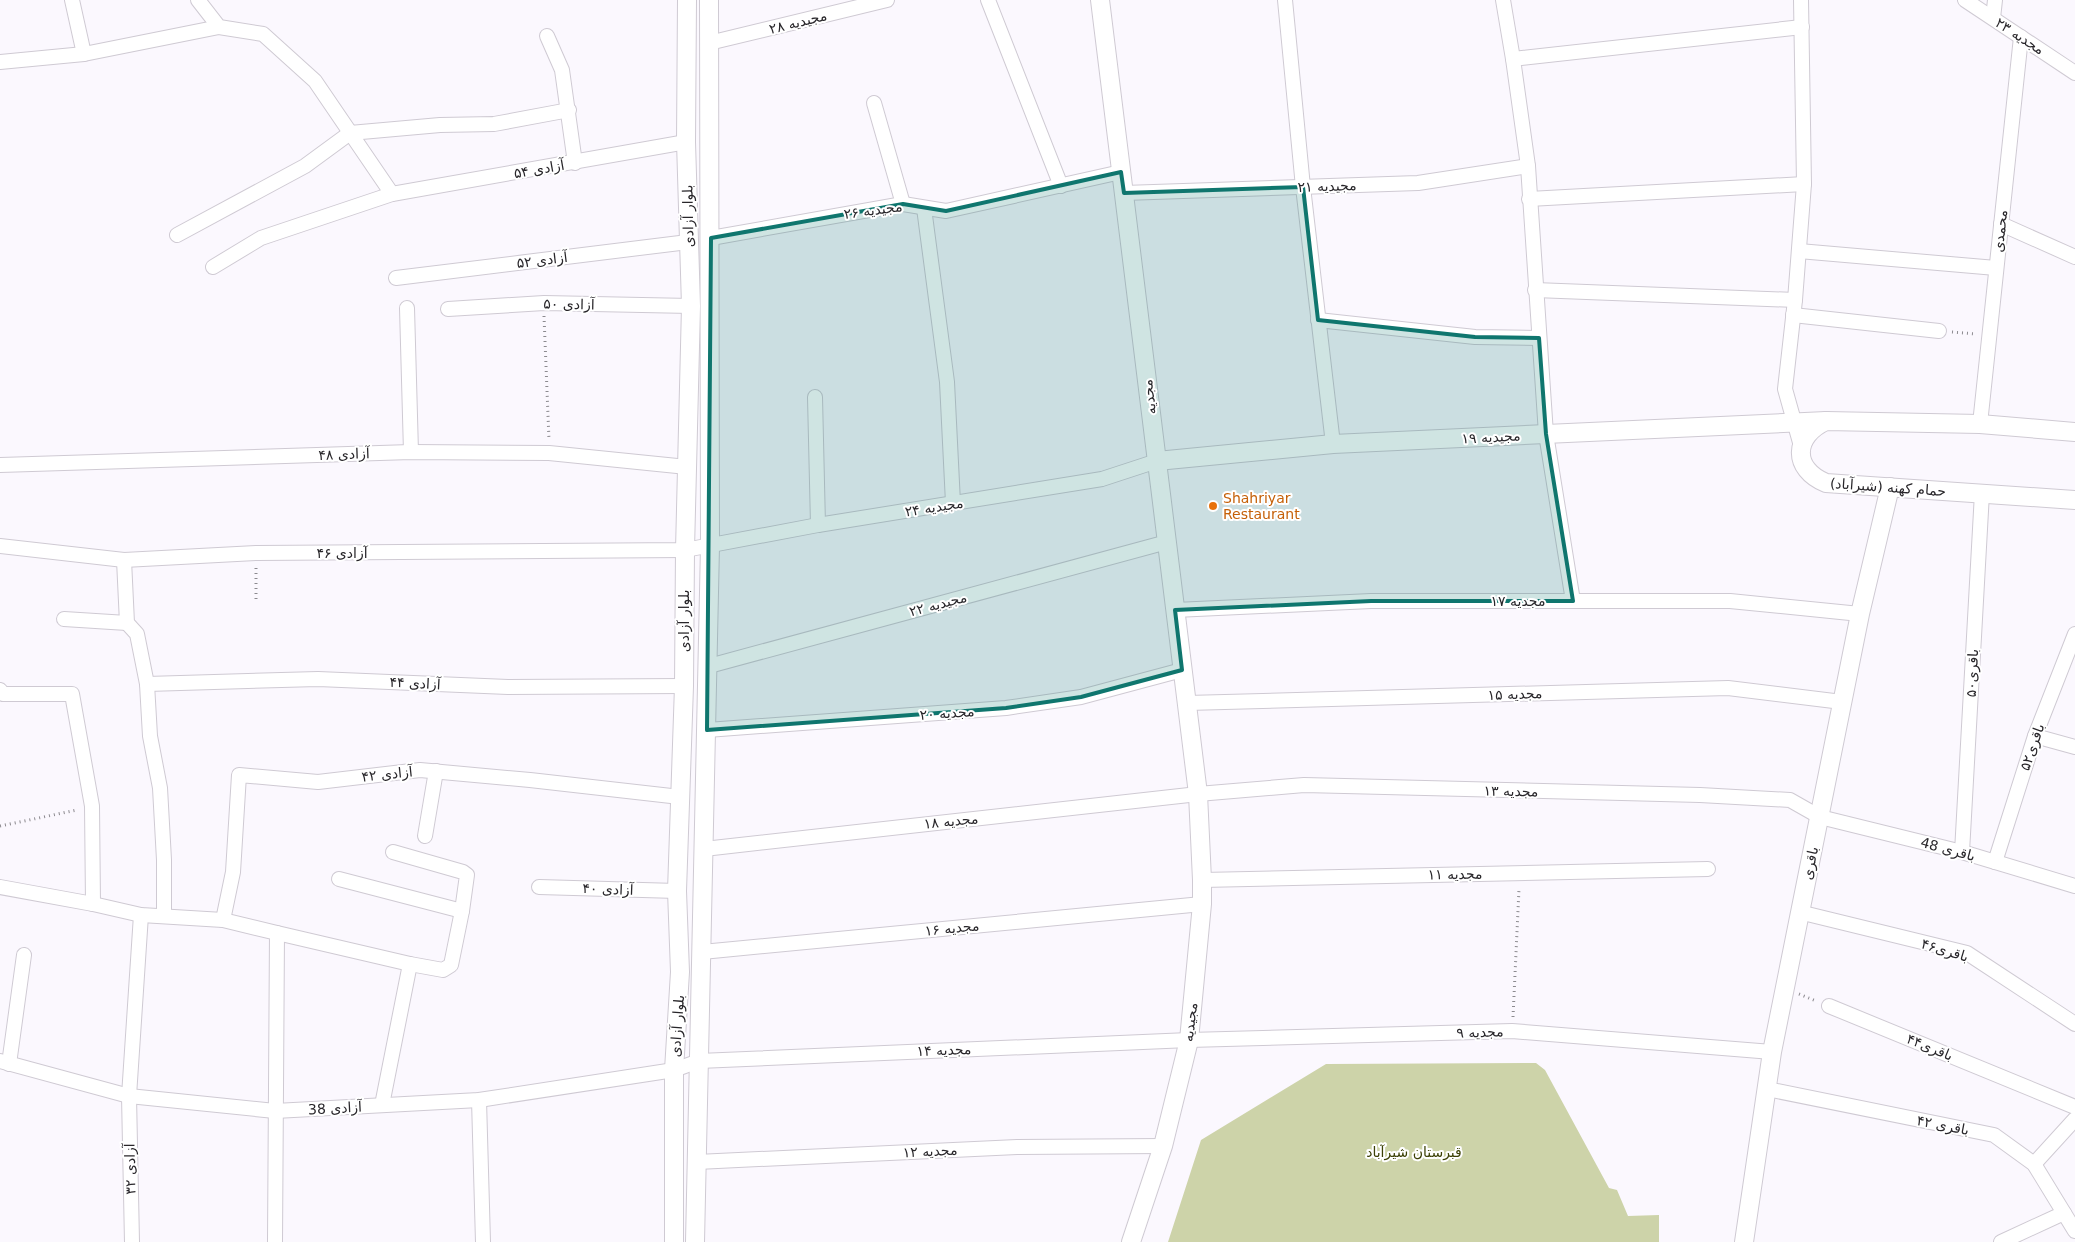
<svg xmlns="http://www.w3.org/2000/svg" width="2075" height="1242" font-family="'DejaVu Sans','Noto Sans Arabic',sans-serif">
	<rect width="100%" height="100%" fill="#fbf8fe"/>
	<!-- green -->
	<polygon fill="#cdd3a9" points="1536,1063 1545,1070 1609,1188 1617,1190 1628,1216 1659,1215 1659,1242 1168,1242 1201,1140 1326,1064"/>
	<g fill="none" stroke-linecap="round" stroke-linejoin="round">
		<!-- minor casing -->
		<g stroke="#cfcad3" stroke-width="16">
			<g id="minor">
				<polyline points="72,0 84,54"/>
				<polyline points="198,0 219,27 263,34 315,81 392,194"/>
				<polyline points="988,0 1061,186"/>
				<polyline points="1285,0 1303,187 1333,444"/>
				<polyline points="1503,0 1513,59"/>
				<polyline points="1965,0 2075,73"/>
				<polyline points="1993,18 1995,0"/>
				<polyline points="547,36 562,70 575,163"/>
				<polyline points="709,43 887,0"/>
				<polyline points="0,62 84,54 219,27"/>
				<polyline points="874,103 903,204"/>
				<polyline points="1124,193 1418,183 1528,166"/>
				<polyline points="1529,199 1804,184"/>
				<polyline points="924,208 947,382 953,503"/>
				<polyline points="2001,224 2075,257"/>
				<polyline points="177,235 305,166 350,133 440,125 494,124 569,110"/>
				<polyline points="711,238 903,204 946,211 1121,172"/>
				<polyline points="1799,251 1996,268"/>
				<polyline points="213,267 261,238 392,194 686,142"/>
				<polyline points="396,278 688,242"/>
				<polyline points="1535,290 1795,300"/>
				<polyline points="407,308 411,452"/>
				<polyline points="448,309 544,303 691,306"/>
				<polyline points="1793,315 1939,331"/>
				<polyline points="1318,320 1475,337 1539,338"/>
				<polyline points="815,397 818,525"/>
				<polyline points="1980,424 2021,37"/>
				<polyline points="1801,446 1785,389 1795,300 1804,184 1801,0"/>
				<polyline points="0,465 411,452 549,453 687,467"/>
				<polyline points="0,546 124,560 256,553 685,550 818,525 1102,479 1157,461"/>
				<polyline points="124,560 127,623 137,634 147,684 150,736 160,788 164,860 164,915"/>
				<polyline points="1573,601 1546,434 1528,166 1513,59 1802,27"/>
				<polyline points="1175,610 1371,601 1730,601 1860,614"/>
				<polyline points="64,619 127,623"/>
				<polyline points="709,666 1167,542"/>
				<polyline points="147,684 318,679 508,687 684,686"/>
				<polyline points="0,690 3,694 72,694 92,806 93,904"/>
				<polyline points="1187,703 1728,688 1842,702"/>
				<polyline points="707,730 1006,708 1081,697 1182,670"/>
				<polyline points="2035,736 2075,747"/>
				<polyline points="425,836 436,771"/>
				<polyline points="704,849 1198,794 1304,785 1700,795 1790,800 1820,817 1962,852 2075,886"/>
				<polyline points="393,852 463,872 467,875 462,911 451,965 443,970 410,964"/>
				<polyline points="1962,852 1982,493"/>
				<polyline points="1995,862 2035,736 2075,634"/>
				<polyline points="339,879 462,911"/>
				<polyline points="1202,880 1708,869"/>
				<polyline points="0,887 93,904 141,915 223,920 277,933 275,1242"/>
				<polyline points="539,887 677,891"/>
				<polyline points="1799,912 1967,953 2075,1024"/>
				<polyline points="223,920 233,872 239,775 318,782 420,770 530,780 680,797"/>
				<polyline points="277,933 410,964 382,1105"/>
				<polyline points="702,952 1202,904"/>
				<polyline points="1829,1006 2075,1107"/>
				<polyline points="0,1061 129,1096 275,1111 479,1100 674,1070 699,1061 1189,1040 1512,1031 1772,1052"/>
				<polyline points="9,1064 24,955"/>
				<polyline points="1767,1089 1994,1135 2034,1164 2075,1231"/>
				<polyline points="479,1100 483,1242"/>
				<polyline points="697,1162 1017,1147 1163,1146"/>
				<polyline points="2034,1164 2075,1119"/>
				<polyline points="132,1242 129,1096 141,915"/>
				<polyline points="2001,1242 2064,1213"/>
			</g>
		</g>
		<!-- tertiary casing -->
		<g stroke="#cfcad3" stroke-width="20">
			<g id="tertiary">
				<polyline points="1100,0 1198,794 1202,880 1202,904 1189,1040 1163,1146 1131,1242"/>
				<path d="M2075,432L1980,424L1826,421C1793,436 1792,469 1826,483L2075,500"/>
				<polyline points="1157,461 1333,444 1826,421"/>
				<polyline points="674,1242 674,1070 680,972 677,891 684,686 685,550 691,306 686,142 687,0"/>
				<polyline points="695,1242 710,546 709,0"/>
				<polyline points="1744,1242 1772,1052 1860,614 1890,487"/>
			</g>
		</g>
		<!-- path -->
		<g stroke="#8c8a8f" stroke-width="3" stroke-dasharray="1 4" stroke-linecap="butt">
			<polyline points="544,316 549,440"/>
			<polyline points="1952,332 1976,334"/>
			<polyline points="256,568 256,602"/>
			<polyline points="0,826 77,810"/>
			<polyline points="1799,994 1816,1001"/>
			<polyline points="1513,1017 1519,889"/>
		</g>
		<!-- minor -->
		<use href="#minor" stroke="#fff" stroke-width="14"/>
		<!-- tertiary -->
		<use href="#tertiary" stroke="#fff" stroke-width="18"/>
	</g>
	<!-- marked area -->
	<path fill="#0f766e" fill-opacity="0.2" stroke="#0f766e" stroke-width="4" stroke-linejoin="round" d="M1121,172L1124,193L1303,187L1318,320L1475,337L1539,338L1546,434L1573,601H1371L1175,610L1182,670L1081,697L1006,708L707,730L711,238L903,204L946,211Z"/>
	<!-- markers -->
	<circle fill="#e8710a" stroke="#fff" stroke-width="2" cx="1213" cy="506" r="5"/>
	<g text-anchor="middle" stroke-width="4" stroke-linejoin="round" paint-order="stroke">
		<!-- street labels -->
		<g font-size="14" fill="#28262a" stroke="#fff">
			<text transform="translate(798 22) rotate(-14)" y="5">مجیدیه ۲۸</text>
			<text transform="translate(2020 36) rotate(33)" y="5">مجدیه ۲۳</text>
			<text transform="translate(539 169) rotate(-10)" y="5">آزادی ۵۴</text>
			<text transform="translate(1327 186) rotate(-2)" y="5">مجیدیه ۲۱</text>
			<text transform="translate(873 210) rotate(-8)" y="5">مجیدیه ۲۶</text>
			<text transform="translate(688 216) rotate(-91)" y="5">بلوار آزادی</text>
			<text transform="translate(2000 231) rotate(-84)" y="5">محمدی</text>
			<text transform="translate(542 260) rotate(-7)" y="5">آزادی ۵۲</text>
			<text transform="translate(569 304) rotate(1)" y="5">آزادی ۵۰</text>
			<text transform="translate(1149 397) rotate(-97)" y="5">مجدیه</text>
			<text transform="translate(1491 437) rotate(-3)" y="5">مجیدیه ۱۹</text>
			<text transform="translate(344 454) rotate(-2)" y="5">آزادی ۴۸</text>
			<text transform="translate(1888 487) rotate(4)" y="5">حمام کهنه (شیرآباد)</text>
			<text transform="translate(934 507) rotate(-9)" y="5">مجیدیه ۲۴</text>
			<text x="342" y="558">آزادی ۴۶</text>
			<text x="1518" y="606">مجدیه ۱۷</text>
			<text transform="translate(938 604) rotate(-15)" y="5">مجیدیه ۲۲</text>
			<text transform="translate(684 621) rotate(-90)" y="5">بلوار آزادی</text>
			<text transform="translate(1972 673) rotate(-87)" y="5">باقری۵۰</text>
			<text transform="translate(415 683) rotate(3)" y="5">آزادی ۴۴</text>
			<text transform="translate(1515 694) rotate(-2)" y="5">مجدیه ۱۵</text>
			<text transform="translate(947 713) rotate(-4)" y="5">مجدیه ۲۰</text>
			<text transform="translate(2032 747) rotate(-71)" y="5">باقری۵۲</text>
			<text transform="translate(387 774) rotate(-6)" y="5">آزادی ۴۲</text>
			<text transform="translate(1511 791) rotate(1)" y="5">مجدیه ۱۳</text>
			<text transform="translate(951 821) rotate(-6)" y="5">مجدیه ۱۸</text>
			<text transform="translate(1948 849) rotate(15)" y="5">باقری 48</text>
			<text transform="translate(1810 863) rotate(-78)" y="5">باقری</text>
			<text transform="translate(1455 874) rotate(-1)" y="5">مجدیه ۱۱</text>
			<text transform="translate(608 889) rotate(2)" y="5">آزادی ۴۰</text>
			<text transform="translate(952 928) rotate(-6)" y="5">مجدیه ۱۶</text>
			<text transform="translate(1945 950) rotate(17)" y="5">باقری۴۶</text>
			<text transform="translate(1190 1022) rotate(-83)" y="5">مجیدیه</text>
			<text transform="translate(677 1026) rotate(-86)" y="5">بلوار آزادی</text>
			<text transform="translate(1480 1032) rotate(-2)" y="5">مجدیه ۹</text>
			<text transform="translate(1930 1047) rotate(22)" y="5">باقری۴۴</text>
			<text transform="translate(944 1050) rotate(-2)" y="5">مجدیه ۱۴</text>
			<text transform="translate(335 1108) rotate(-3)" y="5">آزادی 38</text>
			<text transform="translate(1943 1125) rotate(11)" y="5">باقری ۴۲</text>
			<text transform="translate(930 1151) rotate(-3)" y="5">مجدیه ۱۲</text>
			<text transform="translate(130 1169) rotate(-91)" y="5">آزادی ۳۲</text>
		</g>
		<!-- food labels -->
		<g font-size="14" fill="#c56008" stroke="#fff" text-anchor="start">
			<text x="1223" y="503">Shahriyar<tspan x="1223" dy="16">Restaurant</tspan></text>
		</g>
		<!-- park labels -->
		<g font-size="14" fill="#3b4005" stroke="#fff">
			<text x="1414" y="1157">قبرستان شیرآباد</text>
		</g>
	</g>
</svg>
